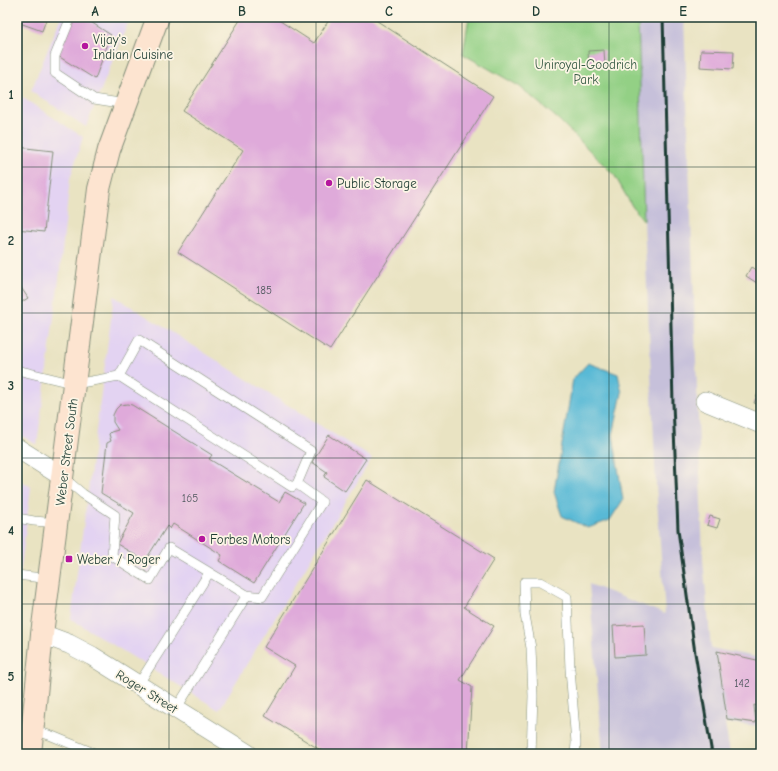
<svg xmlns="http://www.w3.org/2000/svg" width="778" height="771" font-family="'Comic Neue',sans-serif">
	<rect width="100%" height="100%" fill="#fcf5e5"/>
	<filter id="ink" filterUnits="userSpaceOnUse"><feTurbulence type="fractalNoise" baseFrequency=".025" numOctaves="2"/><feDisplacementMap in="SourceGraphic" scale="8" xChannelSelector="R" yChannelSelector="G"/><feConvolveMatrix kernelMatrix="1 2 1 2 8 2 1 2 1" color-interpolation-filters="sRGB"/></filter>
	<filter id="wash" filterUnits="userSpaceOnUse"><feTurbulence type="fractalNoise" baseFrequency=".012" numOctaves="4" result="noise"/><feDisplacementMap in="SourceGraphic" scale="16" xChannelSelector="R" yChannelSelector="G"/><feGaussianBlur stdDeviation="0.9" result="paint"/><feColorMatrix in="noise" values="0 0 0 0 0 0 0 0 0 0 0 0 0 0 0 0 0 1.4 0 .05"/><feComposite in="paint" operator="in"/></filter>
	<g filter="url(#wash)">
		<rect width="100%" height="100%" fill="#e9e3c2"/>
		<!-- built -->
		<g fill="#e3d3f2">
			<polygon points="61,17 118,17 128,23 86,127 31,91"/>
			<polygon points="17,94 83,137 70,179 59,279 37,445 17,433"/>
			<polygon points="114,296 372,458 219,710 71,619"/>
			<polygon points="17,478 31,487 17,600"/>
		</g>
		<!-- industrial -->
		<polygon fill="#c6c0da" points="638,17 684,17 703,560 711,648 761,658 761,726 725,723 730,754 603,754 589,584 665,614 656,485 644,221"/>
		<!-- green -->
		<polygon fill="#93d085" stroke="#59865c" points="469,17 638,17 644,221 632,206 615,176 558,119 519,86 463,54"/>
		<!-- water -->
		<polygon fill="#58b9d6" stroke="#3c7b85" points="588,363 618,374 622,393 613,435 623,500 610,520 588,528 562,516 554,492 573,379"/>
		<g id="blocks">
			<!-- building -->
			<g fill="#dfaada">
				<polygon points="18,17 47,17 42,31 17,22"/>
				<polygon points="73,17 83,17 111,35 95,79 58,56"/>
				<polygon points="242,17 274,17 314,43 331,17 371,17 493,96 330,350 178,252 243,150 182,111"/>
				<polygon points="604,50 605,66 589,67 588,51"/>
				<polygon points="701,50 734,51 733,69 700,67"/>
				<polygon points="17,147 53,151 44,232 17,229"/>
				<polygon points="751,267 761,273 761,277 757,283 746,276"/>
				<polygon points="20,286 28,298 17,305 17,287 18,288"/>
				<polygon points="761,385 761,405 754,403"/>
				<polygon points="127,404 132,405 212,455 209,459 279,502 285,492 304,503 254,583 219,561 222,555 173,524 170,529 167,526 145,561 117,544 134,513 101,493 107,443 111,441 109,434 111,432 118,430 113,422 113,415 116,409 120,405"/>
				<polygon points="329,435 366,459 345,491 324,477 327,472 312,462"/>
				<polygon points="367,480 494,559 464,607 494,626 460,680 472,687 468,754 327,754 265,716 295,666 264,647"/>
				<polygon points="710,516 720,519 717,528 707,525"/>
				<polygon points="644,624 646,655 615,657 613,626"/>
				<polygon points="717,651 761,661 761,707 754,705 756,723 727,719"/>
			</g>
		</g>
	</g>
	<g filter="url(#ink)">
		<use href="#blocks" fill-opacity="0" stroke="#84907b" stroke-width="1"/>
		<g fill="none" stroke-linecap="round" stroke-linejoin="round">
			<!-- service casing -->
			<g stroke="#84907b" stroke-width="10">
				<g id="service">
					<polyline points="71,17 55,56 55,73 94,99 126,104"/>
					<polyline points="17,370 75,384 119,376 139,340 311,451 297,484 292,487 119,376"/>
					<polyline points="64,478 83,494 115,515 112,556 150,580 169,548 247,595 262,597 322,502 297,484"/>
					<polyline points="17,518 34,521 57,523"/>
					<polyline points="17,575 50,579"/>
					<polyline points="138,685 209,573"/>
					<polyline points="176,709 247,595"/>
					<polyline points="33,730 52,736 96,754"/>
					<polyline points="531,754 533,696 531,648 525,615 524,582 540,582 567,597 570,669 576,743 575,754"/>
				</g>
			</g>
			<!-- minor casing -->
			<g stroke="#84907b" stroke-width="20">
				<g id="minor">
					<polyline points="705,401 761,424"/>
					<polyline points="17,448 63,477"/>
					<polyline points="42,634 69,644 92,656 248,754"/>
				</g>
			</g>
			<!-- secondary casing -->
			<g stroke="#84907b" stroke-width="24">
				<polyline id="secondary" points="30,754 42,634 99,189 109,150 158,17"/>
			</g>
			<!-- service -->
			<use href="#service" stroke="#fff" stroke-width="9"/>
			<!-- minor -->
			<use href="#minor" stroke="#fff" stroke-width="19"/>
			<!-- secondary -->
			<use href="#secondary" stroke="#fde4d0" stroke-width="22"/>
			<!-- rail -->
			<polyline stroke="#1f3d34" stroke-width="3" points="663,17 673,403 678,530 695,653 712,754"/>
		</g>
	</g>
	<!-- grid -->
	<path fill="none" stroke="#1f3d34" stroke-width="1" stroke-opacity="0.55" d="M169,17V754M316,17V754M462,17V754M609,17V754M17,167H761M17,313H761M17,458H761M17,604H761"/>
	<!-- markers -->
	<g fill="#b5179e" stroke="#fcf5e5" stroke-width="1.5">
		<circle cx="85" cy="46" r="4"/>
		<circle cx="329" cy="183" r="4"/>
		<circle cx="202" cy="539" r="4"/>
		<rect x="65" y="555" width="8" height="8" rx="2"/>
	</g>
	<g text-anchor="middle" stroke-width="3.5" stroke-linejoin="round" paint-order="stroke">
		<!-- number labels -->
		<g font-size="11" fill="#4f585e">
			<text x="264" y="294">185</text>
			<text x="190" y="502">165</text>
			<text x="742" y="687">142</text>
		</g>
		<!-- poi labels -->
		<g font-size="13" fill="#1f3d34" stroke="#fcf5e5" text-anchor="start">
			<text x="93" y="44">Vijay's<tspan x="93" dy="15">Indian Cuisine</tspan></text>
			<text x="337" y="188">Public Storage</text>
			<text x="210" y="544">Forbes Motors</text>
			<text x="77" y="564">Weber / Roger</text>
		</g>
		<!-- park labels -->
		<g font-size="13" fill="#365a44" stroke="#fcf5e5">
			<text x="586" y="69">Uniroyal-Goodrich<tspan x="586" dy="15">Park</tspan></text>
		</g>
		<!-- street labels -->
		<g font-size="13" fill="#1f3d34" stroke="#fcf5e5">
			<text transform="translate(66 452) rotate(-83)" y="5">Weber Street South</text>
			<text transform="translate(147 691) rotate(32)" y="5">Roger Street</text>
		</g>
	</g>
	<!-- margin -->
	<rect width="778" height="771" fill="none" stroke="#fcf5e5" stroke-width="44"/>
	<rect x="22" y="22" width="734" height="727" fill="none" stroke="#1f3d34" stroke-width="1.5"/>
	<g font-size="13" text-anchor="middle" font-weight="bold" fill="#1f3d34">
		<text x="95" y="16">A</text>
		<text x="242" y="16">B</text>
		<text x="389" y="16">C</text>
		<text x="536" y="16">D</text>
		<text x="683" y="16">E</text>
		<text x="11" y="99">1</text>
		<text x="11" y="245">2</text>
		<text x="11" y="390">3</text>
		<text x="11" y="535">4</text>
		<text x="11" y="681">5</text>
	</g>
</svg>
